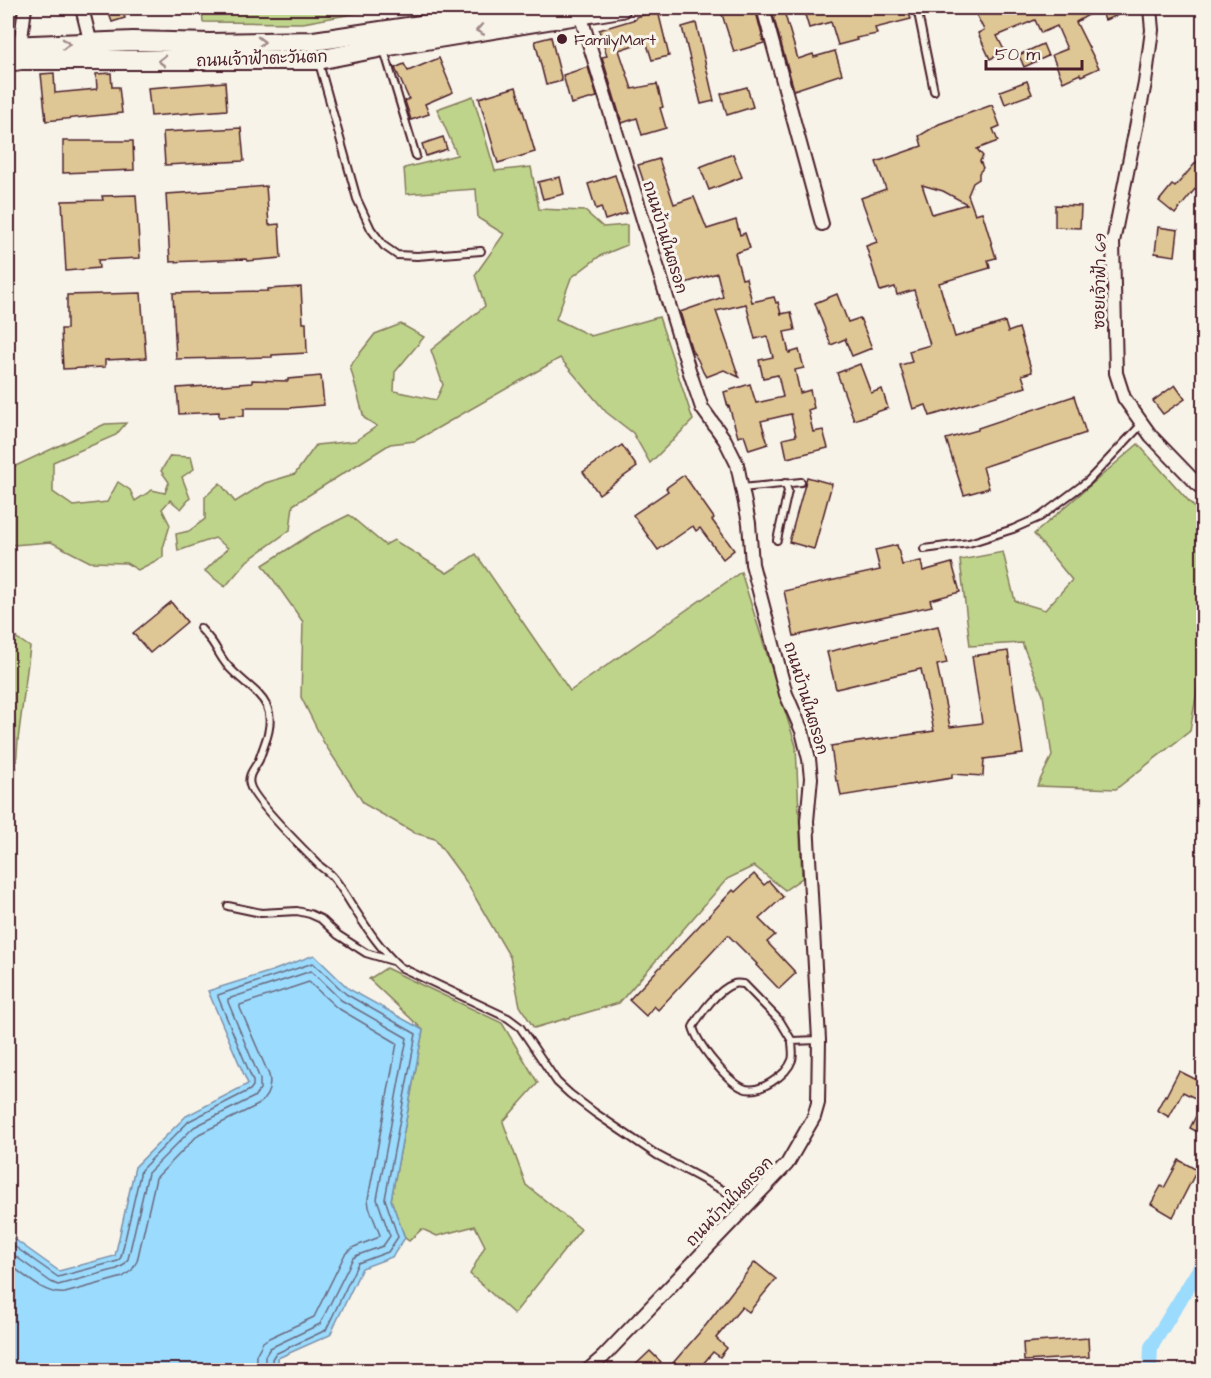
<svg xmlns="http://www.w3.org/2000/svg" width="1211" height="1378" font-family="'Architects Daughter','Playpen Sans Thai',sans-serif">
	<rect width="100%" height="100%" fill="#f7f3e8"/>
	<filter id="ink" filterUnits="userSpaceOnUse"><feTurbulence type="fractalNoise" baseFrequency=".0167" numOctaves="2"/><feDisplacementMap in="SourceGraphic" scale="12" xChannelSelector="R" yChannelSelector="G"/><feConvolveMatrix kernelMatrix="1 2 1 2 8 2 1 2 1" color-interpolation-filters="sRGB"/></filter>
	<g filter="url(#ink)">
		<!-- green -->
		<g fill="#bed48b" stroke="#847a5b" stroke-width="1.5">
			<polygon points="202,8 385,8 303,23 203,22"/>
			<polygon points="473,96 495,171 531,167 539,209 585,211 603,227 627,225 627,245 600,256 571,278 556,319 591,336 659,317 693,420 650,463 633,433 606,412 560,358 415,441 390,444 293,505 290,530 247,561 225,587 205,571 228,548 215,538 178,551 176,534 189,531 205,519 205,497 220,483 235,502 265,483 295,474 316,445 355,441 377,426 364,418 350,366 375,334 401,324 424,337 395,372 394,391 436,400 443,385 431,350 485,306 475,275 504,234 478,218 476,189 406,194 404,168 457,155 437,109"/>
			<polygon points="126,423 116,435 53,462 53,492 73,506 107,502 118,482 130,490 135,501 152,490 165,493 169,482 161,471 170,456 191,457 194,469 182,477 190,498 181,509 170,500 162,509 170,525 163,548 163,557 138,570 126,563 90,562 51,542 13,545 8,536 8,472 9,469 105,424"/>
			<polygon points="1138,444 1203,517 1203,658 1190,731 1116,789 1037,786 1052,756 1043,695 1022,643 970,646 960,560 1003,552 1015,601 1045,610 1072,580 1034,534"/>
			<polygon points="349,515 385,545 394,540 447,573 476,554 570,691 741,572 796,746 802,878 785,890 754,866 727,879 619,1003 534,1028 520,1006 510,957 465,880 435,839 415,833 364,804 324,743 301,697 303,622 263,565 313,533"/>
			<polygon points="8,632 30,647 18,740 8,871"/>
			<polygon points="386,968 502,1023 538,1083 503,1122 526,1185 581,1229 514,1314 470,1274 485,1246 475,1226 437,1236 422,1229 409,1241 405,1238 391,1200 423,1030 369,979"/>
		</g>
		<!-- water -->
		<polygon fill="#9bdbfd" stroke="#7b90a9" stroke-width="1.5" points="314,955 349,989 423,1030 391,1200 405,1238 392,1257 362,1268 330,1335 278,1358 279,1370 8,1370 8,1237 10,1236 59,1271 115,1256 135,1167 186,1116 248,1084 208,991 272,971"/>
		<g fill="none" stroke-linecap="round" stroke-linejoin="round">
			<!-- shore -->
			<g stroke="#6a6a7f" stroke-width="1.5">
				<polyline points="8,1242 58,1277 118,1261 121,1257 141,1170 189,1121 250,1090 253,1086 253,1081 218,997 218,995 313,963 346,994 416,1034 385,1199 398,1237 388,1252 358,1263 326,1330 275,1354 272,1359 273,1370"/>
				<polyline points="8,1251 51,1282 58,1285 117,1269 124,1265 128,1259 148,1173 194,1127 254,1097 260,1089 260,1079 228,1002 228,999 311,971 341,1000 407,1038 377,1199 390,1236 383,1246 358,1255 353,1258 320,1324 270,1348 265,1356 265,1370"/>
				<path d="M8,1263C23,1274 45,1296 65,1293L123,1277L132,1270L137,1261L156,1178L199,1134L258,1105C268,1097 272,1088 269,1075L240,1008V1005L309,982L336,1007L397,1043L368,1199L369,1207L380,1235L377,1238L354,1247L345,1254L314,1317L269,1338L263,1342L256,1355V1370"/>
			</g>
			<!-- canal -->
			<polyline stroke="#9bdbfd" stroke-width="14" points="1150,1370 1151,1347 1204,1261"/>
		</g>
		<!-- building -->
		<g fill="#dfc695" stroke="#4a1f2b" stroke-width="1.5" fill-rule="evenodd">
			<polygon points="107,8 122,8 125,18 112,22"/>
			<polygon points="720,8 755,8 764,43 734,52"/>
			<polygon points="771,8 783,8 798,59 813,54 814,57 835,51 842,74 794,90"/>
			<polygon points="803,8 907,8 911,19 875,28 877,34 856,38 857,40 838,45 831,22 809,28"/>
			<polygon points="973,8 1136,8 1105,20 1100,8 1076,22 1099,68 1081,76 1080,74 1063,82 1052,55 1067,49 1057,26 1041,33 1035,20 997,36 1005,52 990,59 978,33 984,30"/>
			<polygon points="658,11 669,56 652,60 646,41 619,50 632,89 657,84 663,107 660,108 666,128 642,135 637,118 622,123 602,57 607,56 599,30 636,19 636,17"/>
			<polygon points="696,23 714,101 701,104 682,27"/>
			<polygon points="551,37 562,81 546,85 535,41"/>
			<polygon points="1043,44 1048,56 1024,67 1019,55"/>
			<polygon points="439,58 453,92 425,104 429,114 411,120 405,101 409,99 395,68 404,64 408,71"/>
			<polygon points="588,67 597,97 571,104 563,75"/>
			<polygon points="54,73 55,93 97,89 96,74 111,73 112,87 119,87 122,113 46,121 41,74"/>
			<polygon points="1027,81 1032,94 1005,104 1000,91"/>
			<polygon points="225,82 227,110 151,116 148,88"/>
			<polygon points="516,87 535,152 498,163 479,98"/>
			<polygon points="747,87 753,107 727,115 721,94"/>
			<path d="M992,105L1000,126L993,129L998,141L977,149L983,156L980,161L983,168L979,173V179L973,183L968,195L975,214L982,212L996,258L988,260L990,268L939,283L955,337L1005,322L1008,332L1019,328L1032,372L1022,375L1026,387L930,416L926,405L913,409L900,365L912,362L909,351L930,345L914,290L897,295L895,287L880,291L866,246L877,242L861,198L886,189L876,162L922,146L919,136L939,124ZM922,185L943,191L967,204L932,214Z"/>
			<polygon points="241,128 244,161 165,165 163,132"/>
			<polygon points="443,137 447,149 426,156 422,144"/>
			<polygon points="63,141 133,141 134,170 63,173"/>
			<polygon points="733,154 742,177 709,190 700,167"/>
			<polygon points="659,159 674,204 694,197 707,229 736,220 740,235 745,233 750,248 735,253 742,279 746,278 752,302 774,297 776,303 778,302 781,314 791,312 795,330 784,332 789,353 799,350 804,368 795,370 800,393 810,390 814,408 808,410 813,432 823,430 828,448 787,458 783,439 796,436 791,414 761,421 768,444 749,450 744,435 738,437 729,406 728,407 724,392 750,384 756,403 783,397 778,375 763,378 759,360 773,357 767,336 755,339 746,304 716,311 739,377 724,370 706,377 703,372 698,360 692,351 680,312 723,297 717,273 676,286 658,233 665,231 651,194 648,195 638,165"/>
			<polygon points="1198,160 1203,165 1203,184 1197,191 1195,189 1175,214 1159,201 1172,185 1175,187"/>
			<polygon points="615,175 627,213 605,220 601,207 596,209 588,184"/>
			<polygon points="560,177 564,194 543,199 538,182"/>
			<polygon points="266,186 269,225 279,224 281,258 247,261 246,259 170,262 166,194 198,192"/>
			<polygon points="136,195 140,258 98,260 99,268 66,271 62,201 103,200 102,196"/>
			<polygon points="1055,205 1081,206 1080,228 1055,227"/>
			<polygon points="1158,227 1178,230 1175,256 1155,253"/>
			<polygon points="301,287 303,323 306,323 307,353 272,355 272,357 176,359 173,293 268,291 268,289"/>
			<polygon points="141,293 146,358 105,360 105,367 63,369 61,329 67,329 67,295"/>
			<polygon points="837,294 848,322 860,318 872,348 852,356 845,339 831,345 815,303"/>
			<polygon points="860,364 871,393 882,389 888,408 854,420 837,373"/>
			<polygon points="321,376 324,405 289,408 244,408 244,416 219,417 219,412 179,414 177,388 252,383 252,380 288,381 288,379"/>
			<polygon points="1175,385 1185,399 1163,414 1153,401"/>
			<polygon points="1074,396 1086,433 983,467 989,488 964,495 946,439 978,430 978,428"/>
			<polygon points="622,445 637,467 599,494 583,472"/>
			<polygon points="684,475 714,518 712,520 734,550 723,559 700,528 696,531 693,526 658,550 633,515 668,491 666,488"/>
			<polygon points="807,477 832,484 814,549 789,542"/>
			<polygon points="897,545 902,565 921,561 923,571 952,563 960,592 930,600 932,606 794,636 784,591 880,570 875,550"/>
			<polygon points="171,602 187,622 150,653 133,633"/>
			<polygon points="938,626 947,663 937,665 950,727 982,723 972,656 1008,651 1023,754 984,759 983,776 952,774 952,778 841,796 838,781 836,781 831,746 934,731 921,669 836,689 827,652"/>
			<polygon points="754,874 764,885 769,881 783,897 759,919 775,935 767,942 796,973 779,989 756,965 757,964 728,935 658,1010 654,1006 646,1016 629,1000 733,890 735,892"/>
			<polygon points="1179,1071 1203,1083 1203,1135 1190,1128 1203,1102 1183,1092 1169,1117 1157,1110 1165,1095 1166,1096"/>
			<polygon points="1179,1160 1197,1170 1173,1217 1151,1204 1161,1186 1164,1188"/>
			<polygon points="755,1262 776,1279 749,1312 742,1307 716,1338 727,1348 720,1357 713,1352 697,1371 666,1371 706,1325"/>
			<polygon points="1088,1338 1089,1357 1024,1361 1023,1343"/>
			<polygon points="650,1351 661,1362 652,1371 629,1371"/>
		</g>
		<g fill="none" stroke-linecap="round" stroke-linejoin="round">
			<!-- lane casing -->
			<g stroke="#4a1f2b" stroke-width="10">
				<g id="lane">
					<polyline points="917,8 934,91"/>
					<polyline points="384,50 416,156"/>
					<polyline points="319,63 357,199 371,229 384,246 397,255 417,256 481,251"/>
					<polyline points="742,488 801,482"/>
					<polyline points="777,540 788,491 785,483"/>
					<polyline points="924,549 969,543 1013,529 1040,517 1088,481 1142,424"/>
					<path d="M200,628C204,632 208,637 212,642C217,649 221,658 227,665C250,692 282,698 265,743C263,749 261,754 259,760C255,768 247,775 250,785C253,799 305,851 318,864C322,869 328,871 332,876C341,886 347,898 355,910C368,930 382,951 400,967L508,1018L520,1027L557,1082L570,1094L595,1113L657,1155L749,1204"/>
					<polyline points="228,906 261,913 297,911 310,914 321,919 338,935 366,953 393,961"/>
					<path d="M792,1041C792,1047 794,1055 792,1060C787,1075 758,1095 743,1088C726,1080 698,1045 693,1027C700,1014 718,989 734,984C736,983 741,984 744,984L780,1021L792,1041L819,1040"/>
				</g>
			</g>
			<!-- street casing -->
			<g stroke="#4a1f2b" stroke-width="16">
				<g id="street">
					<polyline points="82,8 91,44"/>
					<polyline points="763,8 822,224"/>
					<polyline points="1150,8 1152,30 1145,83 1113,242 1116,373 1124,398 1151,436 1204,491"/>
					<polyline points="580,14 690,373 702,408 725,440 737,464 749,523 752,564 786,694 802,731 809,759 811,778 807,821 819,1040 818,1103 814,1117 787,1164 603,1357 588,1370"/>
					<polyline points="20,46 25,8"/>
				</g>
			</g>
			<!-- secondary casing -->
			<g stroke="#4a1f2b" stroke-width="22">
				<g id="secondary">
					<polyline points="8,46 133,41 210,43 314,41 534,8"/>
					<polyline points="8,62 21,60 318,60 383,47 621,8"/>
				</g>
			</g>
			<!-- lane -->
			<use href="#lane" stroke="#f7f3e8" stroke-width="6"/>
			<!-- street -->
			<use href="#street" stroke="#f7f3e8" stroke-width="12"/>
			<!-- secondary -->
			<use href="#secondary" stroke="#f7f3e8" stroke-width="18"/>
		</g>
		<!-- one-way arrows -->
		<defs><path id="oneway-chevron" d="M-2-3.5L2.5 0L-2 3.5" fill="none" stroke-width="1.6" stroke-linecap="round" stroke-linejoin="round" transform="scale(1.5)"/></defs>
		<g stroke="#a0898a">
			<use href="#oneway-chevron" transform="translate(480 30) rotate(170)"/>
			<use href="#oneway-chevron" transform="translate(261 42) rotate(-1)"/>
			<use href="#oneway-chevron" transform="translate(66 44) rotate(-1)"/>
			<use href="#oneway-chevron" transform="translate(162 61) rotate(180)"/>
		</g>
	</g>
	<!-- markers -->
	<circle fill="#4a1f2b" stroke="#f7f3e8" stroke-width="2" cx="562" cy="39" r="6"/>
	<g text-anchor="middle" stroke-width="6" stroke-linejoin="round" paint-order="stroke">
		<!-- poi labels -->
		<g font-size="16" fill="#4a1f2b" stroke="#f7f3e8" text-anchor="start">
			<text x="574" y="45">FamilyMart</text>
		</g>
		<!-- street labels -->
		<g font-size="16" fill="#4a1f2b" stroke="#f7f3e8">
			<text transform="translate(262 58) rotate(-2)" y="6">ถนนเจ้าฟ้าตะวันตก</text>
			<text transform="translate(666 237) rotate(73)" y="6">ถนนบ้านในตรอก</text>
			<text transform="translate(1099 281) rotate(-89)" y="6">ซอยเจ้าฟ้า 69</text>
			<text transform="translate(807 698) rotate(73)" y="6">ถนนบ้านในตรอก</text>
			<text transform="translate(729 1201) rotate(-46)" y="6">ถนนบ้านในตรอก</text>
		</g>
	</g>
	<!-- margin -->
	<rect width="1211" height="1378" fill="none" stroke="#f7f3e8" stroke-width="30"/>
	<rect x="15" y="15" width="1181" height="1348" fill="none" stroke="#4a1f2b" stroke-width="2" filter="url(#ink)"/>
	<!-- scale -->
	<path d="M986 60v9h96v-9" fill="none" stroke="#4a1f2b" stroke-width="3"/>
	<text x="995" y="60" font-size="18" fill="#4a1f2b" stroke="#f7f3e8" stroke-width="4.5" paint-order="stroke">50 m</text>
</svg>
